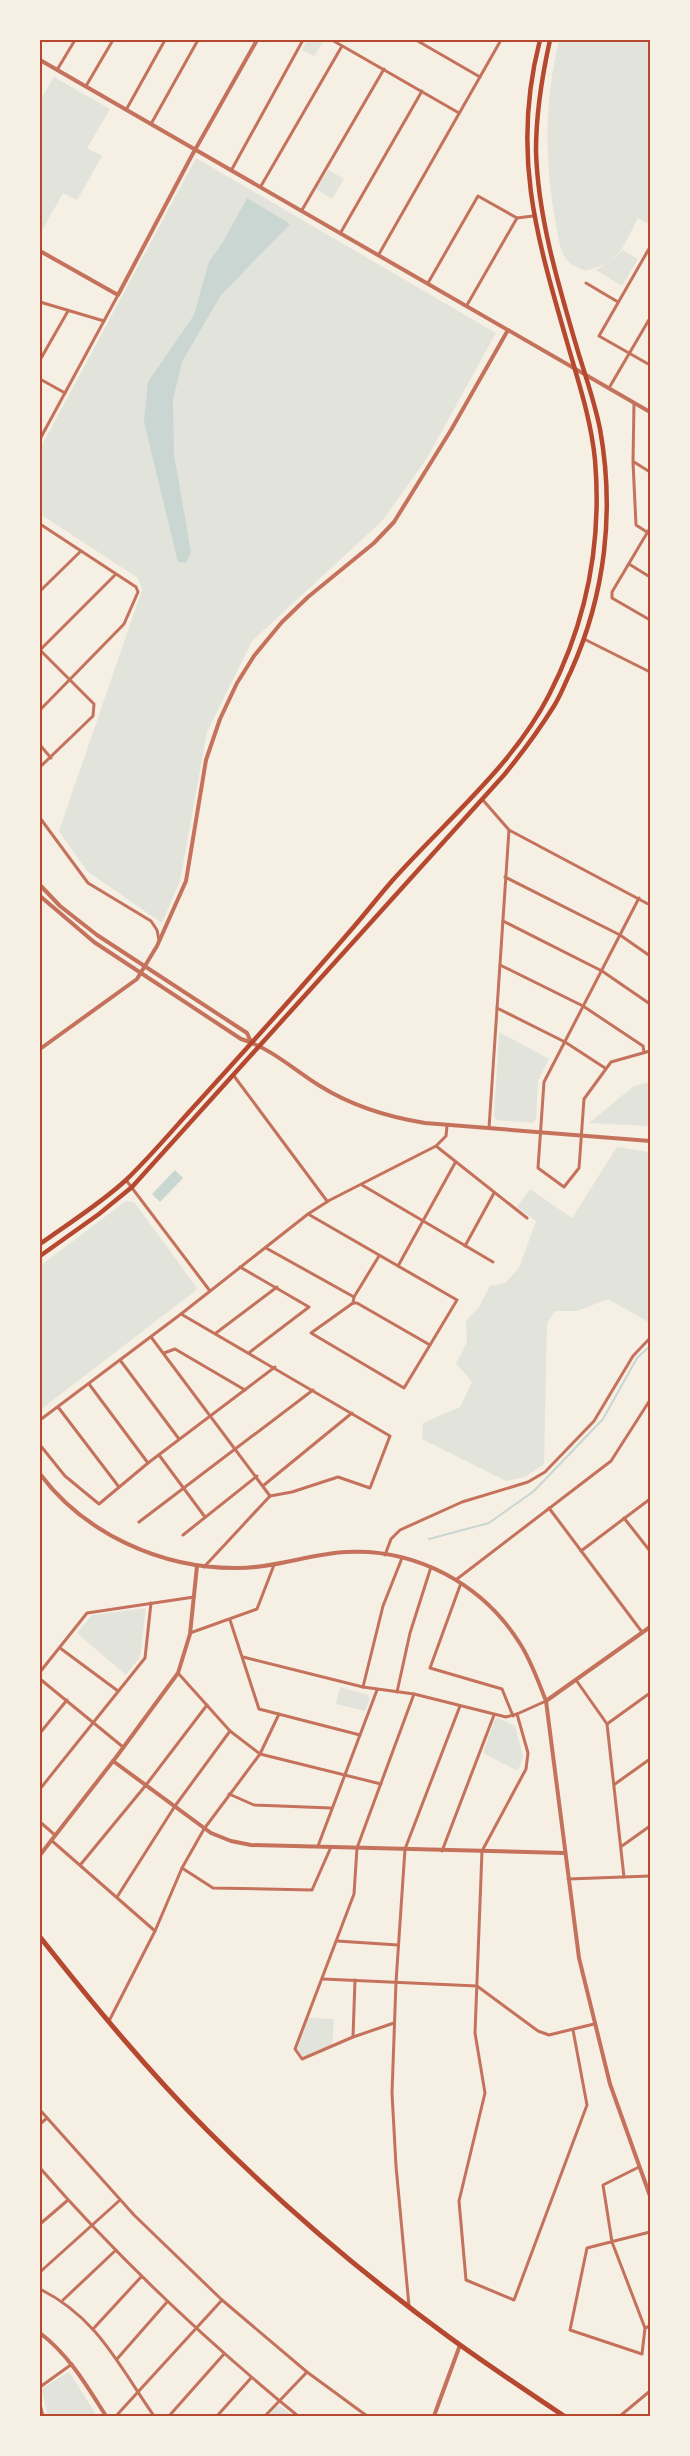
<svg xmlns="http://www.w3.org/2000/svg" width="690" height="2456" font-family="'Open Sans',sans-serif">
	<rect width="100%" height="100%" fill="#f6efe4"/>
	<!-- green -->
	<g fill="#e2e4dc">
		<polygon points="307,40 324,40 314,56 302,50"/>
		<path d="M559,40H650V225L638,218L622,249L607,264L623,250L638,259L622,286L596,270L606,264L586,271C577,267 569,265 564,256C559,246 557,230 555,219C544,159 545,99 559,40Z"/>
		<polygon points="54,77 110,109 87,148 102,156 77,200 63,193 40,234 40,100"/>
		<polygon points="196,158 496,333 427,458 383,520 252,641 207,732 180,881 162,923 87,871 59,831 142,590 138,578 40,514 40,449"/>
		<polygon points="328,170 344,179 332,199 316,189"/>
		<polygon points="499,1032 549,1059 538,1081 536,1119 532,1123 496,1120 494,1117"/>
		<polygon points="650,1082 650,1126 589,1123 634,1086"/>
		<polygon points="617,1147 650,1152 650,1323 608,1299 577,1311 555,1311 547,1323 544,1464 525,1477 506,1481 422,1439 423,1423 460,1407 472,1382 456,1363 467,1342 466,1321 479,1307 490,1286 505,1283 519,1268 536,1221 517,1207 530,1189 572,1218"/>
		<polygon points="126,1201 134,1202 197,1288 195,1291 40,1410 40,1266"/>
		<polygon points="146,1608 140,1657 126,1675 77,1633 92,1615"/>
		<polygon points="340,1687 368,1695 370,1699 365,1711 336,1704"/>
		<polygon points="498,1718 515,1726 523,1756 518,1771 483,1753 495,1719"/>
		<polygon points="307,2018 334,2019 332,2045 302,2059 295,2049"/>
		<polygon points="67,2373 70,2373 97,2416 48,2416 42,2392 43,2388"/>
		<polygon points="280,2406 293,2416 268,2416 276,2407"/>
	</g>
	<!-- water -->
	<g fill="#c9d6d2">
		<polygon points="247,198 290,224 221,295 182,362 173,400 174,455 191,552 186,563 178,562 144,422 148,382 194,315 209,262 223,242"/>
		<polygon points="175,1170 183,1178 160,1202 152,1194"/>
	</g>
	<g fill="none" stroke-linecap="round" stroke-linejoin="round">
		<!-- stream -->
		<polyline stroke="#c9d6d2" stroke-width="2" points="429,1539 489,1523 534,1491 603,1419 637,1358 650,1346"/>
		<!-- minor -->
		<g stroke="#c5725c" stroke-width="3">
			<polyline points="332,40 459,113"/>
			<polyline points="416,40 480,77"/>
			<polyline points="57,70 75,40"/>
			<polyline points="86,86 113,40"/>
			<polyline points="126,110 165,40"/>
			<polyline points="151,124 198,40"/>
			<polyline points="232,169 303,40"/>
			<polyline points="261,186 342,46"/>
			<polyline points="302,210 384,69"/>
			<polyline points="341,232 422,91"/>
			<polyline points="650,247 599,336 650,365"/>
			<polyline points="379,254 501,40"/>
			<polyline points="428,283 478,196 517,218 533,216"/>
			<polyline points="586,283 618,302"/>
			<polyline points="40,302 104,321"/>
			<polyline points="467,305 517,218"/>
			<polyline points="40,360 68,311"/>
			<polyline points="40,379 65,393"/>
			<polyline points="609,388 650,318"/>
			<polyline points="634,403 633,462 636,525 650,534"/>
			<polyline points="40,439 118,295"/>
			<polyline points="634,462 650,472"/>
			<polyline points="40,524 136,587 138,592 124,624 40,710"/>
			<polyline points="650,528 612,592 612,598 650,620"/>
			<polyline points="629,564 650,577"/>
			<polyline points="40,591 81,551"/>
			<polyline points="584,639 650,672"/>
			<polyline points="40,650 94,704 93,716 40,767"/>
			<polyline points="40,650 115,575"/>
			<polyline points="40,745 51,758"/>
			<polyline points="482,799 509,830 650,905"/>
			<polyline points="40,818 88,883 151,921 157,930 159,940"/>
			<polyline points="505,877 620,935 650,956"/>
			<polyline points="639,898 544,1082 538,1168 564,1187 579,1168 584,1099 611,1062 650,1051"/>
			<polyline points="503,921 602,971 650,1004"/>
			<polyline points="500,965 583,1006 643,1046 644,1052"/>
			<polyline points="497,1008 565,1042 605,1068"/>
			<polyline points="234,1076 327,1201"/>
			<polyline points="489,1128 509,830"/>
			<polyline points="436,1146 527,1218"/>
			<polyline points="126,1180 210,1291"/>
			<polyline points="362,1185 493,1262"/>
			<polyline points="465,1246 494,1193"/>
			<polyline points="266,1248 354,1297 353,1303 357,1303 430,1345 457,1300 308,1214"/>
			<polyline points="398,1266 455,1163"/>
			<polyline points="240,1267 309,1307 250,1352"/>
			<polyline points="354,1297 379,1256"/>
			<polyline points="353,1303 311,1333 404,1388 430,1345"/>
			<polyline points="181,1314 390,1436 370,1488 338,1477 292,1492 270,1496"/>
			<polyline points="216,1333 277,1287"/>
			<polyline points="151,1337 270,1496"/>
			<polyline points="164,1353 175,1349 245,1390"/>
			<polyline points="120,1360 179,1439"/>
			<polyline points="89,1384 148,1463"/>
			<polyline points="58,1407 119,1487"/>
			<polyline points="40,1420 181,1314 308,1214 330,1200 436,1146 446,1136 447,1126"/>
			<polyline points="40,1445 65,1476 99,1504 148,1463 275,1367"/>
			<polyline points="159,1455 205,1517"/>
			<polyline points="264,1485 352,1413"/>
			<polyline points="549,1508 642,1632"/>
			<polyline points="624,1518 650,1551"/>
			<polyline points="139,1522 313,1390"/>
			<polyline points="183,1535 257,1476"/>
			<polyline points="581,1551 650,1499"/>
			<polyline points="385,1555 391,1539 400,1530 462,1502 528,1482 545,1472 594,1421 633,1356 650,1338"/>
			<polyline points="204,1567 270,1496"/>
			<polyline points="457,1579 611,1461 650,1400"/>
			<polyline points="461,1583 430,1668 502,1689 513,1716"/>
			<polyline points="230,1620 259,1709 360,1735"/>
			<polyline points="190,1633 257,1609 274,1565"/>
			<polyline points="60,1648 118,1691"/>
			<polyline points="243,1657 363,1687 414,1694 506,1717 517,1714 546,1701"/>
			<polyline points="40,1672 87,1613 194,1597"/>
			<polyline points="178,1673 230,1731 260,1754 381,1784"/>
			<polyline points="40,1679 123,1747"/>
			<polyline points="576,1680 607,1724 624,1877"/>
			<polyline points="363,1687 383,1606 402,1558"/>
			<polyline points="397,1692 410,1633 431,1567"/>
			<polyline points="517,1714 528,1753 526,1769 482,1851 475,2033 485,2093 459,2201 466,2280 514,2300 587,2105 573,2030"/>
			<polyline points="607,1724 650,1693"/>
			<polyline points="40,1733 67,1700"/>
			<polyline points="615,1784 650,1759"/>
			<polyline points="40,1789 145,1658 151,1603"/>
			<polyline points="229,1794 254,1805 331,1808"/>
			<polyline points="40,1822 55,1835"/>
			<polyline points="51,1840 155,1931"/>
			<polyline points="318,1846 377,1690"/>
			<polyline points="622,1846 650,1826"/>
			<polyline points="442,1851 494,1715"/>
			<polyline points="81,1864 146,1785 207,1705"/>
			<polyline points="182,1868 213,1888 312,1890 331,1847"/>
			<polyline points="568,1879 650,1876"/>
			<polyline points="117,1897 175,1806 230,1731"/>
			<polyline points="337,1941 398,1945"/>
			<polyline points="323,1979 477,1986 538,2031 549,2035 594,2024"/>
			<polyline points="109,2021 155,1931 182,1868 204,1829 260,1754 279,1714"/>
			<polyline points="394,2023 353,2037 302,2059 295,2049 354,1894 357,1848 414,1694"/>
			<polyline points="353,2037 355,1980"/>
			<polyline points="40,2110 134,2215 222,2300 307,2372 367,2416"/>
			<polyline points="40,2124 47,2118"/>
			<polyline points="639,2167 603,2185 612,2242 645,2328 642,2354 570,2330 587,2248 650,2232"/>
			<path d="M40,2168C119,2259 205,2340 298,2416"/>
			<polyline points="40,2224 68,2200"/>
			<polyline points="40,2272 120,2200"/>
			<path d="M40,2289C98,2318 119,2366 154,2416"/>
			<polyline points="63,2300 116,2250"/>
			<polyline points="409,2306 396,2166 392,2093 396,1982 405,1849 460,1706"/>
			<polyline points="94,2328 141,2277"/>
			<polyline points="645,2328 650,2326"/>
			<polyline points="117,2359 167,2302"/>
			<polyline points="40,2387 72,2364"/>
			<polyline points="40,2404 43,2416"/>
			<polyline points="116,2416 222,2300"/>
			<polyline points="169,2416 224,2354"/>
			<polyline points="217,2416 251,2378"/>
			<polyline points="265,2416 307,2372"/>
			<polyline points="620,2416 650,2391"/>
		</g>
		<!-- tertiary -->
		<g stroke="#c5725c" stroke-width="4">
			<polyline points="40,60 650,412"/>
			<polyline points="40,251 118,295 191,157 257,40"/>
			<polyline points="40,885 60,906 97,935 247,1033 251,1042"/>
			<path d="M40,896L94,942L241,1039C271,1048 294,1070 320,1086C352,1106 388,1117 425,1123L650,1141"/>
			<polyline points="40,1049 137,979 157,946 186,881 206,760 220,719 237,683 254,656 282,622 308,597 374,543 394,522 451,430 508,330"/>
			<path d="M40,1474C85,1534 162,1569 238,1568C275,1568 309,1554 346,1552C416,1548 482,1584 519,1642C531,1660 538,1681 546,1701L579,1958L610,2084L650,2196"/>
			<polyline points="546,1701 650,1627"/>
			<polyline points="113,1761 211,1833 231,1841 251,1845 564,1853"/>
			<polyline points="40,1855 117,1756 178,1673 190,1634 197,1566"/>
			<path d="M40,2333C69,2355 87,2386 106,2416"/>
			<polyline points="434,2416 460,2345"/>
		</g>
		<!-- secondary -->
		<g stroke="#b5482f" stroke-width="4.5">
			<path d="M40,1244C69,1223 100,1204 126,1180C152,1155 175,1127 199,1101C250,1045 301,988 351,930C365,914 378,897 392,881C445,821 512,767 549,695C587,621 602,542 595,460C591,419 578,381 567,342C536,235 511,151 540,40"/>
			<path d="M40,1256L99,1214L132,1187L504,775C522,753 539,730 554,706C561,695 565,683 571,671C605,595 615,512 600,429C595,404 587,380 579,355C560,290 538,220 536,151C536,113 542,76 550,40"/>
		</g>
		<!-- trunk -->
		<path stroke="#b5482f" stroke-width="5" d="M40,1937C93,2004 148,2071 208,2131C282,2205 364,2275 449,2337C486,2364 525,2390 564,2416"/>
	</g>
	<!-- border -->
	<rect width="690" height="2456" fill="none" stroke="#f6efe4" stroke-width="82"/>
	<rect x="41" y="41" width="608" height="2374" fill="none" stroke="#b5482f" stroke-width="2"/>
</svg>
